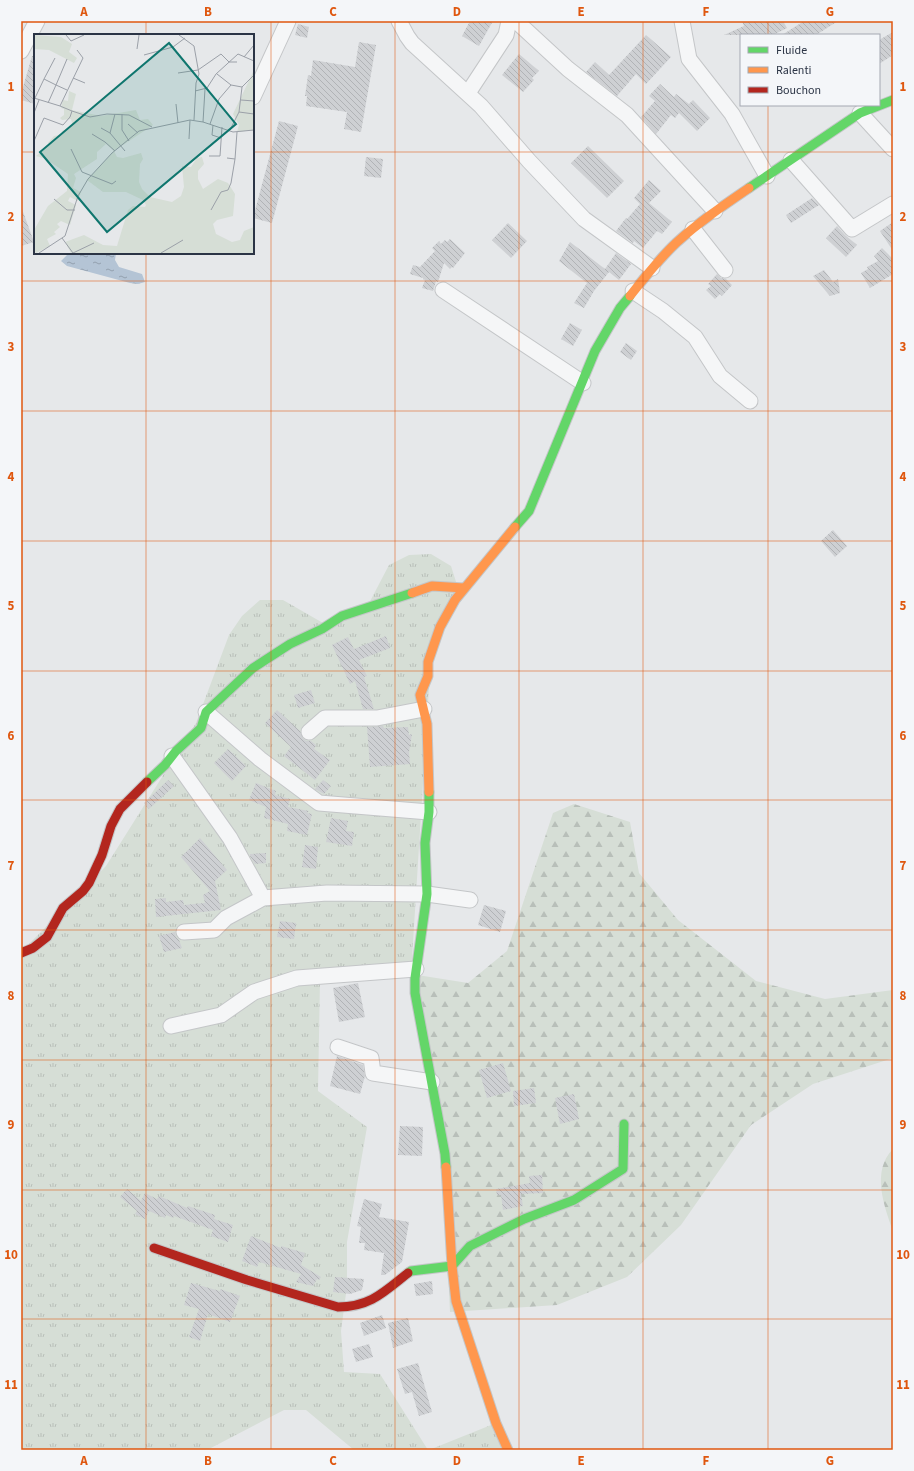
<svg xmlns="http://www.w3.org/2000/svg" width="914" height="1471" font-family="'Source Sans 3',sans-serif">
	<defs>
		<pattern id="grass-tufts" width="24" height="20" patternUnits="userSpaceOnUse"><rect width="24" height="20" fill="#d6ded6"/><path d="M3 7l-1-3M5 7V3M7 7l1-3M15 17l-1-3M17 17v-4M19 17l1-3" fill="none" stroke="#b8bfb9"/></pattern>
		<pattern id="forest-firs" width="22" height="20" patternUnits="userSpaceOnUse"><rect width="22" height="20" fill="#d6ded6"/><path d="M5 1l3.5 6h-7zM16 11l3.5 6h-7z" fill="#b8bfb9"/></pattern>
		<pattern id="water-ripples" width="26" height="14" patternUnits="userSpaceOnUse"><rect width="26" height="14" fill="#b4c4d5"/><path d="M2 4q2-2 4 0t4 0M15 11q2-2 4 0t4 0" fill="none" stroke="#93a0af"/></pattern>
		<pattern id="building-back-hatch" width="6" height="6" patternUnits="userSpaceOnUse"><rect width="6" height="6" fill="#ced0d3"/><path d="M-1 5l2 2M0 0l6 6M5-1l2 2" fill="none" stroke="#b1b3b6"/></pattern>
	</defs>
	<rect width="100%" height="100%" fill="#e6e8ea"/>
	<!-- grass -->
	<g fill="url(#grass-tufts)">
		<polygon points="431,554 451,566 458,588 430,672 411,974 320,981 318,1091 367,1127 347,1242 347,1286 341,1331 344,1372 380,1374 428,1450 354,1450 306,1410 284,1410 207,1450 21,1450 21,952 106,866 196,723 229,635 242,616 260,600 283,600 323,623 366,609 389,565 409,555"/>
		<polygon points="496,1423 510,1450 429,1450"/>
	</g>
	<!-- forest -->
	<g fill="url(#forest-firs)">
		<polygon points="574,804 630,822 639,873 678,920 756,981 825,999 893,990 893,1058 813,1084 751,1125 681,1225 627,1277 557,1305 450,1312 443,1165 411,974 468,983 507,951 553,813"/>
		<path d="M893,1149V1231C884,1206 871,1171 893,1149Z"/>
	</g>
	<!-- water -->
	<polygon fill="url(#water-ripples)" points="73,253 116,253 115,260 119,267 142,274 145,282 138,284 130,283 67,266 61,261 67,255"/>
	<!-- building -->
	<g fill="url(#building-back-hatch)">
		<polygon points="470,21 493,21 479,46 462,36"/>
		<polygon points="742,21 783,21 787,28 773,35 724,35 744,26"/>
		<polygon points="804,21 838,21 816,35 782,35"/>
		<polygon points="298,24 309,27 307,38 295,35"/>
		<polygon points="893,32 893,55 879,64 879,40"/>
		<polygon points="646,35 671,57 646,84 636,74 617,96 586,72 595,62 609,75"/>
		<polygon points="359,42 376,45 361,132 344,129 347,112 306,106 307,96 305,96 308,75 311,76 313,60 355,67"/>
		<polygon points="519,54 539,71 532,78 534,80 523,92 502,75"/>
		<polygon points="32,56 35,56 35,104 21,100 21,94"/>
		<polygon points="660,84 674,97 676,94 689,104 693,100 710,118 697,131 679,113 675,118 671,115 656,134 641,117 655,101 649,96"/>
		<polygon points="279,121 298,126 272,223 253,218"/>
		<polygon points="588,146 624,181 607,198 571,163"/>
		<polygon points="366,157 383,159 381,178 364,176"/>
		<polygon points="649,180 661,191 649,203 672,222 662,234 657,231 643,248 634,241 633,243 616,231 626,218 627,219 640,204 634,198"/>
		<polygon points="812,198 819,205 791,223 786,215"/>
		<polygon points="22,209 34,242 21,246 21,210"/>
		<polygon points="893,222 893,251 880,231"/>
		<polygon points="508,223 527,241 511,258 492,240"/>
		<polygon points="837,226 845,235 857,245 846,257 826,238"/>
		<polygon points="450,239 465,253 453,268 452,267 450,269 444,263 438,282 436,281 433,291 422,288 425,280 423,279 423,278 410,274 413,265 420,267 435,251 432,248 439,241 441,244 445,240 447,242"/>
		<polygon points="570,242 605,269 616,253 631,264 619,280 609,272 594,291 584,308 574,303 587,283 559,261"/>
		<polygon points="882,248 893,259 893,274 870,288 861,273 868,269 867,267 878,261 874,256"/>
		<polygon points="824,270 833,282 838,279 840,293 830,296 813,276"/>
		<polygon points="717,274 721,278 726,279 732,285 722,296 720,294 715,299 706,290 711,286 708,284"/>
		<polygon points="570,323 582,330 573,346 561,339"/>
		<polygon points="626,343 637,351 631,360 620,352"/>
		<polygon points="833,530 847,546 835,557 821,541"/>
		<polygon points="386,636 390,648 359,660 367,676 364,677 374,709 363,709 355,681 350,684 332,645 348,637 354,649"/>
		<polygon points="311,690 315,703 298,708 294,695"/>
		<polygon points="277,710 300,731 303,738 306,741 311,741 316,745 314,749 330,760 315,780 284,756 291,747 265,723"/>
		<polygon points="383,726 384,728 408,727 409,735 412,734 409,752 410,764 370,767 367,727"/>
		<polygon points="228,749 246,766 232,781 214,763"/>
		<polygon points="168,780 174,786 149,809 144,803"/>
		<polygon points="323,780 331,786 324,794 315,789"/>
		<polygon points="256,783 276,791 275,795 290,799 288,807 309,811 307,813 312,814 307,835 287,831 288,824 264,818 266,807 249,800"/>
		<polygon points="331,818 348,821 346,831 354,832 352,846 326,842"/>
		<polygon points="200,838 227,870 215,881 221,910 156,917 155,899 166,898 166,902 183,900 184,905 205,903 203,895 210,891 181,857"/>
		<polygon points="305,845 318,847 316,869 302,867"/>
		<polygon points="266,853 266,863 255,864 250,856 250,854"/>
		<polygon points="484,905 506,911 500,932 478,925"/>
		<polygon points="280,921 296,923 294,939 277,937"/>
		<polygon points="175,932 176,937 179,940 182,948 164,952 159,936"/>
		<polygon points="358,983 365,1017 339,1022 333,988"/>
		<polygon points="337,1056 363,1065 365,1076 360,1094 330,1086"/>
		<polygon points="503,1063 511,1091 487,1098 479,1070"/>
		<polygon points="534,1088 536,1103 514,1106 513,1091"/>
		<polygon points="574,1094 579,1119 560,1124 555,1098"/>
		<polygon points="400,1126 423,1127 422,1156 398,1155"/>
		<polygon points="542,1175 543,1193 521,1194 523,1206 503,1210 501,1195 497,1195 496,1189 530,1183 529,1176"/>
		<polygon points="127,1189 141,1201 145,1193 157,1199 159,1196 187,1208 188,1206 215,1215 214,1219 233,1225 228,1242 211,1236 213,1230 174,1216 173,1218 166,1215 165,1218 149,1211 145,1219 135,1214 137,1211 120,1197"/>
		<polygon points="364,1199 382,1204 379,1217 409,1222 402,1262 385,1275 381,1275 384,1253 364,1250 365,1243 359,1243 361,1227 357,1226"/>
		<polygon points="251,1236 281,1248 281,1246 305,1253 301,1265 321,1277 319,1280 317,1279 313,1286 296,1282 301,1274 259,1262 257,1267 242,1261"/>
		<polygon points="335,1277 364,1279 362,1290 350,1294 333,1292"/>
		<polygon points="432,1281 433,1294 416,1296 414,1284"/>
		<polygon points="191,1283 220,1291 220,1289 240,1296 230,1322 208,1314 200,1341 189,1337 199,1309 184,1305"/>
		<polygon points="382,1315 386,1328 364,1336 360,1323"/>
		<polygon points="408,1318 413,1341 393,1348 388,1323"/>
		<polygon points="369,1344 373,1357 356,1362 352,1349"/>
		<polygon points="418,1363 432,1412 419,1416 412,1392 405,1394 397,1369"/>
	</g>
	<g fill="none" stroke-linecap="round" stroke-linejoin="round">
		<!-- street casing -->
		<g stroke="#c4c6c8" stroke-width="17">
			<g id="street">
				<polyline points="399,21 407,36 412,43 481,106 529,161 584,219 652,268"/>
				<polyline points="516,21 568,69 627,115 715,211"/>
				<polyline points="682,21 689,59 732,114 767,176"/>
				<polyline points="21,51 37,21"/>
				<polyline points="468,93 506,35 509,21"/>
				<polyline points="253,97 288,21"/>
				<polyline points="860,113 893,149"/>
				<polyline points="791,160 852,229 893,204"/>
				<polyline points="693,229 725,270"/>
				<polyline points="443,290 583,383"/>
				<polyline points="633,291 663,311 695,337 720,376 750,401"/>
				<polyline points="206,712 260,759 319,803 429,812"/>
				<polyline points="309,732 325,718 377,718 424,709"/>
				<polyline points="172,756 230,838 263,898"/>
				<polyline points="184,932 214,930 226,918 263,898 327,893 427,894 470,900"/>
				<polyline points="171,1026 221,1015 254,992 297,978 416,969"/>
				<polyline points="338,1047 371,1058 373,1073 432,1082"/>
			</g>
		</g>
		<!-- fast casing -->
		<g stroke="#c4c6c8" stroke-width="11">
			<g id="fast">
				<polyline points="749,188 860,113 893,100"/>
				<polyline points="515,527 529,511 595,351 620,308 630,296"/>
				<polyline points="147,782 165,765 176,751 201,728 206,712 253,668 290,644 322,629 342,616 412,593"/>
				<polyline points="429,792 429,812 425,843 427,894 415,978 415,993 445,1154 446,1167"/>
				<polyline points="408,1273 411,1271 452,1266 470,1246 524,1219 574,1200 623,1169 624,1124"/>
			</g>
		</g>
		<!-- slow casing -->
		<g stroke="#c4c6c8" stroke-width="11">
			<g id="slow">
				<path d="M630,296C644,278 659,259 676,243C699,222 724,205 749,188"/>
				<polyline points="412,593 432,586 464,588"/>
				<polyline points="429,792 427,724 420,695 428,676 428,662 440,627 455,600 515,527"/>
				<polyline points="446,1167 452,1266 456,1301 496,1423 508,1450"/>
			</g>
		</g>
		<!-- jam casing -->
		<g stroke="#c4c6c8" stroke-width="11">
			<g id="jam">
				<polyline points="21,953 33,948 47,937 63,908 83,891 89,883 102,855 111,826 120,809 147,782"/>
				<path d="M154,1248L247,1280L338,1307C370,1307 384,1292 408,1273"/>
			</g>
		</g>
		<!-- street -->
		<use href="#street" stroke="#f5f6f7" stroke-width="15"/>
		<!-- fast -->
		<use href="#fast" stroke="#63d668" stroke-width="9"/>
		<!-- slow -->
		<use href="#slow" stroke="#ff974d" stroke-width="9"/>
		<!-- jam -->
		<use href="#jam" stroke="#b3261e" stroke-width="9"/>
	</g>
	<!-- grid -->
	<path fill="none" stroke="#df570f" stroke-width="1" stroke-opacity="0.55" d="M146,21V35M271,21V1450M395,21V1450M519,21V1450M643,21V1450M768,21V35M768,105V1450M21,152H35M253,152H893M146,253V1450M21,281H893M21,411H893M21,541H893M21,671H893M21,800H893M21,930H893M21,1060H893M21,1190H893M21,1319H893"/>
	<!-- overview -->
	<g transform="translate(34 34)">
		<rect width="220" height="220" fill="#e6e8ea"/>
		<path d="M220,36V96L203,98L205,91L199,80ZM35,57L42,60L38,76L67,82L102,76L106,86L114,85L119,91L80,117L72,110L63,118V125L40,140L42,144L39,154L47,158L44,167L36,163L34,167L42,171L36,191L27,187L23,190L26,193L20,198L22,200L13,205L16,212L2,219L0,216V196L14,172L33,157L34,140L12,125L2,122L15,111L14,109L20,102L27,101L28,97L36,94L38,89L37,85L28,86L26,84L30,81V75L27,74L29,66L34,67Z" fill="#d6ded6"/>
		<path d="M80,117L83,123L89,124L107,119L109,125L106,130L105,148L108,155L116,163L138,168L147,162L150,153L148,132L157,133L163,124L168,123L170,130L164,137V145L169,155L184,145L194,149L201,160L199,182L183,186L179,190L182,200L198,208L206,206L210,197L220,193V219H37L31,208L50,201L69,211L83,212L94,176L99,172L111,173L112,171L109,166L92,158H69L53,146Z" fill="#d6ded6"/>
		<path d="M0,1L27,3L38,10L35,18L43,24L40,29L15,16L0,15Z" fill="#d6ded6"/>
		<path fill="none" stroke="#9ba0a8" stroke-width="1" d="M32,1L37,7L50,1M145,1L160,12L165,40L162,49L160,86M103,15L105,1M110,21L139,13L151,4M210,23L220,11M144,39L164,36L187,20L195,28H203M183,40L197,51L208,53M39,44L51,49M10,45L21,24M33,56L22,51L33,25M161,57L173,54L182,40L204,20L220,27M0,64L26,72M1,64L10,45L22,51L14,69M207,66L220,67M142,70L144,89M38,77L56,83L73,80L95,81L118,93M205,78L220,80M0,79L5,66M88,80V96L95,107M169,88L171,55M94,90L104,99M176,90L185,65L197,51M179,91L178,101L187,104M67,94L76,99L91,117M196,96L205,78L208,53L220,41M76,99L81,80M58,100L71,108L81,117M155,105L156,86M0,107L10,84L29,91L36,83L38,77L26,72L49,24L43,16M37,115L48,138L78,150L82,147M175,122H186L188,93M193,124L201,125L203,98M20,165L33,176H41M177,176L187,158L194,156L197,149L201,125M28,204L39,219M5,219L31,202L44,162L54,145L78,119L105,97L156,86L169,88L199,98L220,96M39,219L60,209M127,219L149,206"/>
		<path fill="#0f766e" fill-opacity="0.15" stroke="#0f766e" stroke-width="2" d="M135,9L202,90L73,198L6,118Z"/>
		<rect width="220" height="220" fill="none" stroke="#2b3445" stroke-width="2"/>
	</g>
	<!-- border -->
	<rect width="914" height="1471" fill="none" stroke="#f4f6f9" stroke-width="44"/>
	<!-- legend -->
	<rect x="740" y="34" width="140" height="72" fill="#f4f6f9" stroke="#a4a8b1"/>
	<rect x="748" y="47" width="20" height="6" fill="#63d668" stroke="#a4a8b1"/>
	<text x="776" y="54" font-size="12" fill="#2b3445">Fluide</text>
	<rect x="748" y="67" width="20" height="6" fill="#ff974d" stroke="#a4a8b1"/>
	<text x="776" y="74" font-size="12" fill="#2b3445">Ralenti</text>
	<rect x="748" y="87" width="20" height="6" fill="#b3261e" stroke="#a4a8b1"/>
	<text x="776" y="94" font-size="12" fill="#2b3445">Bouchon</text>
	<rect x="22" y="22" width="870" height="1427" fill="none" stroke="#df570f" stroke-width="1.5"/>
	<g font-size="13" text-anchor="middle" font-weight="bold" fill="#df570f">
		<text x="84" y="16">A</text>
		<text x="208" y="16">B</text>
		<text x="333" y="16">C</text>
		<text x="457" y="16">D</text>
		<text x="581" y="16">E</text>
		<text x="706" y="16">F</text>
		<text x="830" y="16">G</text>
		<text x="11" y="91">1</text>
		<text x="903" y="91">1</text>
		<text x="11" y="221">2</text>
		<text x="903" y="221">2</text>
		<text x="11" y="351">3</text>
		<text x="903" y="351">3</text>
		<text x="11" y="481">4</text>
		<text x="903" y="481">4</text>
		<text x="11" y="610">5</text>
		<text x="903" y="610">5</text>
		<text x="11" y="740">6</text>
		<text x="903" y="740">6</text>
		<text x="11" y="870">7</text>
		<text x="903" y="870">7</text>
		<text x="11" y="1000">8</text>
		<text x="903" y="1000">8</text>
		<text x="11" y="1129">9</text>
		<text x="903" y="1129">9</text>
		<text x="11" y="1259">10</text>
		<text x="903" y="1259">10</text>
		<text x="11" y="1389">11</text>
		<text x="903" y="1389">11</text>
		<text x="84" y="1465">A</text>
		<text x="208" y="1465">B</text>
		<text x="333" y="1465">C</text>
		<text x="457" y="1465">D</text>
		<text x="581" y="1465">E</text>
		<text x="706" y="1465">F</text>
		<text x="830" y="1465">G</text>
	</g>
</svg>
